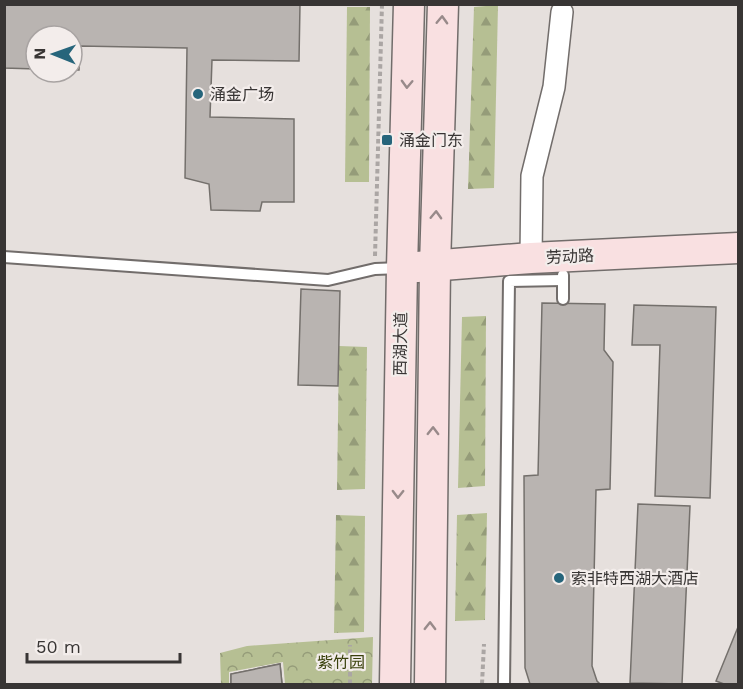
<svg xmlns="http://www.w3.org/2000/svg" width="743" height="689" font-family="'Work Sans','Noto Sans SC',sans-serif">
	<defs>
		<pattern id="forest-firs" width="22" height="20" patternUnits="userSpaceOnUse" patternTransform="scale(1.5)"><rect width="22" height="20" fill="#b6bf93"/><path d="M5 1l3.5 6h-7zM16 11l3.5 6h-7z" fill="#959c79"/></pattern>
		<pattern id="park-crowns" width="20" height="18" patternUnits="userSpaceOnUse" patternTransform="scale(1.5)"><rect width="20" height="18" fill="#b6bf93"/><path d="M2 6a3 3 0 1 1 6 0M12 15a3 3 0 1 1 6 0" fill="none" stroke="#959c79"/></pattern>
	</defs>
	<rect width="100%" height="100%" fill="#e6e0dd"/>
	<!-- forest -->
	<g fill="url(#forest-firs)">
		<polygon points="498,5 494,188 468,189 474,7"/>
		<polygon points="347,7 370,7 369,182 345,182"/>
		<polygon points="486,316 485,486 458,488 462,317"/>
		<polygon points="339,346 367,347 365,489 337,490"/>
		<polygon points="487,513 485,620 455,621 457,515"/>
		<polygon points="336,515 365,516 364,632 334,633"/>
	</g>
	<!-- park -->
	<polygon fill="url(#park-crowns)" points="373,637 372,684 285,684 283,662 229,672 229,684 221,684 220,653 247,646"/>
	<!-- building -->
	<g fill="#b9b4b1" stroke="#74706c" stroke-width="1.5">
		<polygon points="4,4 300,4 299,61 212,60 210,117 294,119 294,202 262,202 260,211 211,210 209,184 185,178 187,48 80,46 79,70 72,70 72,36 36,36 36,69 4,68"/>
		<polygon points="301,289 340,291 338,386 298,385"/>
		<polygon points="542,303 605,304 604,350 613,362 610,489 596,490 592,666 597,681 600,684 530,684 525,668 524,476 538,475"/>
		<polygon points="634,305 716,307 710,498 655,496 660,345 632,345"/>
		<polygon points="638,504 690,506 682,684 630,683"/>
		<polygon points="738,627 738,684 724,684 716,681"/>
		<polygon points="280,664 282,684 231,684 231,674"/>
		<polygon points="280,664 282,684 231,684 231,674"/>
	</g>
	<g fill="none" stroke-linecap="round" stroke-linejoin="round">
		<!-- lane casing -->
		<g stroke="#726d6b" stroke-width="14">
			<g id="lane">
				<polyline points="4,257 328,280 375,269 401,268"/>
				<polyline points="563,299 563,275"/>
				<polyline points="504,684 509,281 563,280"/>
			</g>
		</g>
		<!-- street casing -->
		<g stroke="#726d6b" stroke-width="24">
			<polyline id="street" points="531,258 532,176 554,87 562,12"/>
		</g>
		<!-- secondary casing -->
		<g stroke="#726d6b" stroke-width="33">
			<g id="secondary">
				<polyline points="417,267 531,258 738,248"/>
				<polyline points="395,684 402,268 409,4"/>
				<polyline points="430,684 435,266 443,4"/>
			</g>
		</g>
		<!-- path -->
		<g stroke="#aba6a4" stroke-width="4" stroke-dasharray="4.5 3" stroke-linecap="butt">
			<polyline points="375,256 382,4"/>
			<polyline points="350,684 350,645"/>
			<polyline points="482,684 484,644"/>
		</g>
		<!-- lane -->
		<use href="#lane" stroke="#fff" stroke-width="10"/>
		<!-- street -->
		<use href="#street" stroke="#fff" stroke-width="21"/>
		<!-- secondary -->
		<use href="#secondary" stroke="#f9e0e1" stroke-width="30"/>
	</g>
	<!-- one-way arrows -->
	<defs><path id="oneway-chevron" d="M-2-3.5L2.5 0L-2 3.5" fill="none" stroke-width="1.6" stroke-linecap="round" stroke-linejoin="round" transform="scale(1.5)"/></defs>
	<g stroke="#988a8a">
		<use href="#oneway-chevron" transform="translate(442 20) rotate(-88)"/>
		<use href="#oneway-chevron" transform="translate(407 84) rotate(92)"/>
		<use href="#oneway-chevron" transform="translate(436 215) rotate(-88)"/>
		<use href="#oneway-chevron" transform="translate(433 431) rotate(-89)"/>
		<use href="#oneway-chevron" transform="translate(398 494) rotate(91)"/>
		<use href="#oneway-chevron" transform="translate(430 626) rotate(-89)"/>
	</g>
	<!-- markers -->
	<g fill="#26657b" stroke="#f3edeb" stroke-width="2">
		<circle cx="198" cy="94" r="6"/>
		<rect x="381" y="134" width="12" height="12" rx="3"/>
		<circle cx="559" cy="578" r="6"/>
	</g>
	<g text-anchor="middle" stroke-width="4.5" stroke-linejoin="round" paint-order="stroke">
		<!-- poi labels -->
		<g font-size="16" fill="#383534" stroke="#f3edeb" text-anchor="start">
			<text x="210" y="100">涌金广场</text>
			<text x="399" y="146">涌金门东</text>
			<text x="571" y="584">索非特西湖大酒店</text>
		</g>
		<!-- street labels -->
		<g font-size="16" fill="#383534" stroke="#f3edeb">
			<text transform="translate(570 256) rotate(-3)" y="6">劳动路</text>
			<text transform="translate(400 344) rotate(-89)" y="6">西湖大道</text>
		</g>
		<!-- park labels -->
		<g font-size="16" fill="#3a410c" stroke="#f3edeb">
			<text x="341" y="668">紫竹园</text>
		</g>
	</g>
	<!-- border -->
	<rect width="743" height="689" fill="none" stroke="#383534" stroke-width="12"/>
	<!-- north arrow -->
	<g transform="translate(54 54) rotate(271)"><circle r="28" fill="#f3edeb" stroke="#a8a3a2" stroke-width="1.5"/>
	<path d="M0-4.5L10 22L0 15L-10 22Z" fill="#26657b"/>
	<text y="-9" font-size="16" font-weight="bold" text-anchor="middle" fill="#383534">N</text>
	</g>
	<!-- scale -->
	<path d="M27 653v9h153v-9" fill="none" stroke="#383534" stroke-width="3"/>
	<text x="36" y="653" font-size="18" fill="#383534" stroke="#f3edeb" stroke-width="4.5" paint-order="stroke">50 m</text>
</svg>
